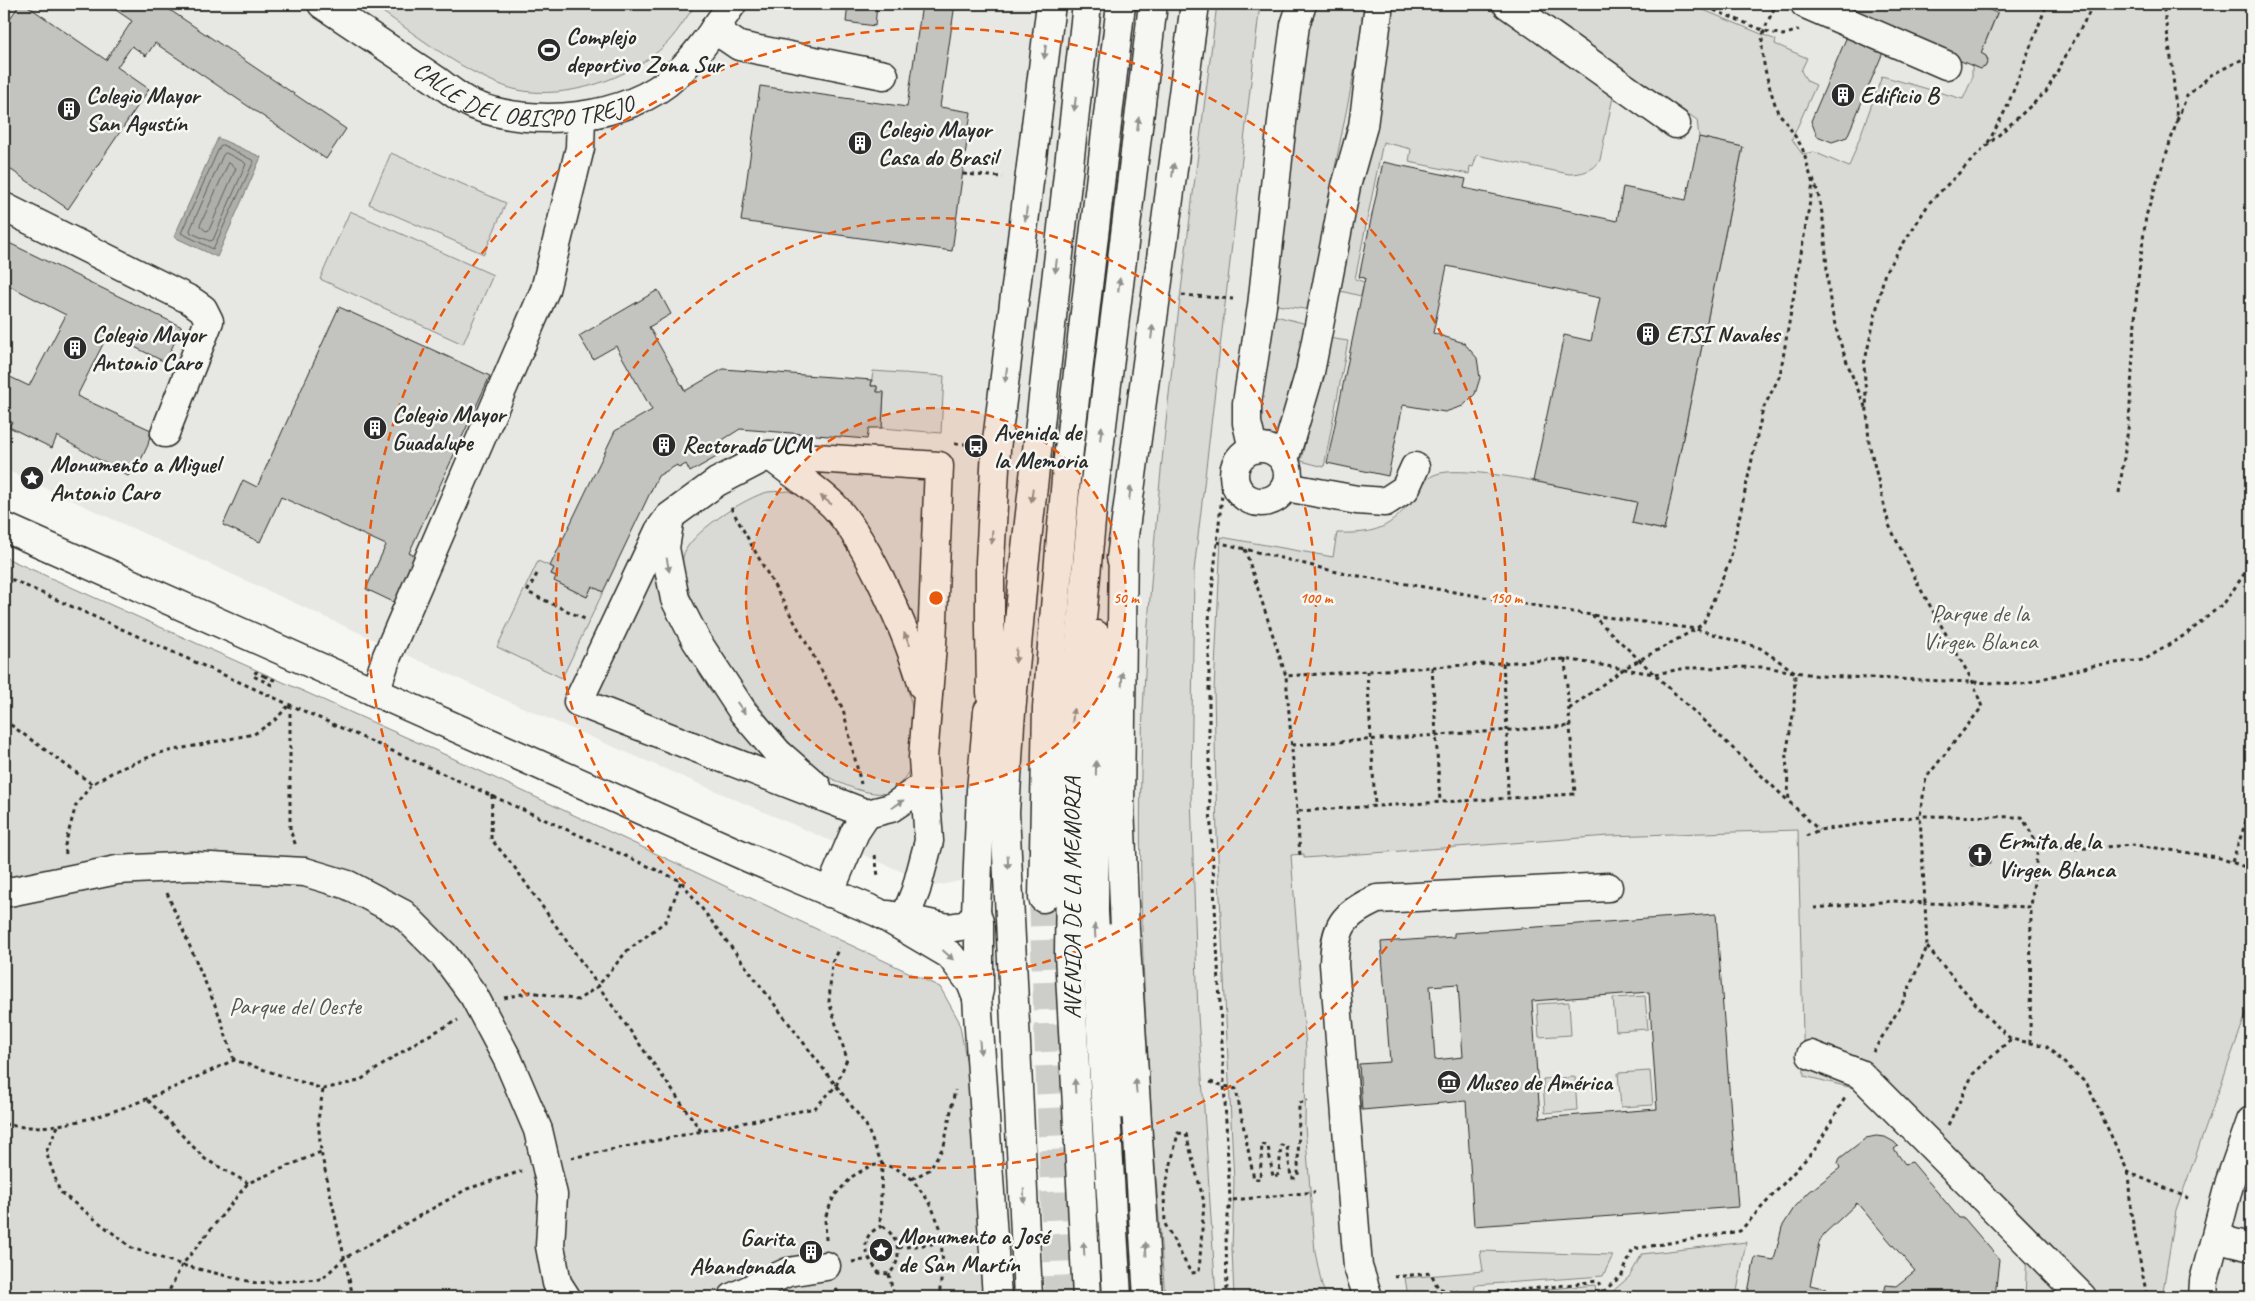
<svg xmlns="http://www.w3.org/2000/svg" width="2255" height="1301" font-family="Caveat,sans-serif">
	<rect width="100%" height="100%" fill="#f6f6f2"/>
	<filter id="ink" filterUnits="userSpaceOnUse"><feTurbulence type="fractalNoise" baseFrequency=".02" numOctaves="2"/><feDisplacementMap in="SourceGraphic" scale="10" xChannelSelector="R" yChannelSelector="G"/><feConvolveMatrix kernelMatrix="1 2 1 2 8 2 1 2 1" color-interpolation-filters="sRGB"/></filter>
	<g filter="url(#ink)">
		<!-- built -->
		<polygon fill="#e7e7e3" points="4,4 2251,4 2251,1297 1175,1297 1162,841 935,886 494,695 4,469"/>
		<!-- green -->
		<g fill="#d9d9d5" stroke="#828280">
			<path d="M371,4H696C687,16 679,30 669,41C633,80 555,105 504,86C456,68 413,32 371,4Z"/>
			<path d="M1217,4H1260L1194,571L1191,794L1198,1015L1216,1297H1165C1150,1103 1134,906 1143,711C1154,474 1188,238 1217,4Z"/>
			<polygon points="1317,4 1370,4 1358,53 1325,217 1311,310 1270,304 1304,38"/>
			<path d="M1392,4H1482L1614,92L1600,160C1594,171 1581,174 1569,174L1477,155L1473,167L1470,166L1469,174L1409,162L1411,149L1383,142L1355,279L1364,282L1361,296L1336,290L1366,154L1382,94Z"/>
			<path d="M1531,4H1689L1776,40L1775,44L1807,58L1801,71L1807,81L1816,85L1792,139L1802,154L1814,152L1849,167L1882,76L1963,99L1972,79V66L1980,69L1985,67L1988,61L1986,56L1981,53L2001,4H2251V1000L2176,1211L2162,1297H2025L2027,1250L1902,1100L1804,1076L1798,830L1609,836L1304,858V854L1291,855L1306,1049L1305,1126L1315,1252L1322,1286L1327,1297H1234L1232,1249L1234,1182L1217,836L1214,691L1221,537L1333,557L1337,533C1375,534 1391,529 1414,497C1420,489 1424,479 1434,475C1464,461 1599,495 1637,502L1632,523L1664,530L1743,147L1699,137L1697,120Z"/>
			<polygon points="391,153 506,203 484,254 369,204"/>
			<polygon points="350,211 493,275 463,344 320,279"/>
			<polygon points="1272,315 1307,324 1281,432 1275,435 1262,433 1257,410"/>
			<polygon points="1328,338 1348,341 1324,467 1301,461"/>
			<polygon points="873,371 944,376 941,433 882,428 884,393 877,392 877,386 871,386"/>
			<polygon points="804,465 932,476 927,654"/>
			<path d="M790,491C801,498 814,503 823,512C861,549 928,706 914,758C910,772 902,782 892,793C868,796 842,786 821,772C781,745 675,605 683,557C686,535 747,496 768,492C775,491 783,492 790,491Z"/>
			<polygon points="659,549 663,578 809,787 597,693"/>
			<polygon points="4,557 448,756 940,987 959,1021 976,1112 988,1297 4,1297"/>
			<polygon points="538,561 554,568 551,574 556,576 555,581 587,597 592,586 603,592 562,678 497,647"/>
			<polygon points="1645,996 1648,1029 1616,1031 1613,998"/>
			<polygon points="1569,1002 1571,1035 1539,1037 1537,1004"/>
			<polygon points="1650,1071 1653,1105 1621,1107 1618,1073"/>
			<polygon points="1575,1077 1577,1110 1545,1113 1543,1079"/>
			<polygon points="1746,1242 1736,1297 1617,1297 1613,1291 1629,1277 1642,1254"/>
			<polygon points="1480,1251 1613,1255 1603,1276 1475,1285 1474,1297 1408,1297 1405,1278 1483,1271"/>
			<polygon points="1595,1285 1597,1297 1494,1297 1493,1294"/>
		</g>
		<!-- water -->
		<polygon fill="#aeaeab" stroke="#7a7a78" points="218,138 261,157 217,257 174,237"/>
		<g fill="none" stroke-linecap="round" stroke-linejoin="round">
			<!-- shore -->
			<g stroke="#5f5f5e" stroke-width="1">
				<polygon points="223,145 254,161 213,249 181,233 220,146"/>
				<polygon points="226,153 244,162 246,164 213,240 210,241 191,233 190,230 223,155"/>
				<polygon points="229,163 236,168 209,230 206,231 200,226"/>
			</g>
		</g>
		<!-- building -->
		<g fill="#c3c3c0" stroke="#2b2b2b" fill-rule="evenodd">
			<polygon points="20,4 31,4 29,7 106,60 132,21 107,4 161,4 346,129 326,159 155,43 146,56 132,46 117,67 149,89 68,209 4,165 4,27"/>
			<polygon points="848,4 877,4 875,26 846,22"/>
			<polygon points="922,4 955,4 940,107 971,112 952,251 741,221 760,86 907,107"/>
			<polygon points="1823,4 1975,4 1997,13 1981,53 1986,56 1988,61 1985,67 1980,69 1956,59 1957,57 1893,29 1847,137 1832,142 1817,136 1811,121 1848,34"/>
			<polygon points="1699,137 1743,147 1664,530 1632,523 1637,502 1533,481 1564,335 1591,341 1600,298 1447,266 1433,333 1464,343 1477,358 1480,378 1475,394 1463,406 1445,412 1403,405 1388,476 1327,463 1365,278 1359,277 1383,162 1466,179 1464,188 1617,221 1623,187 1686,200"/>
			<polygon points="5,241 182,327 165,362 108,334 77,396 151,430 148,445 139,464 128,476 57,436 52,448 9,427 12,422 4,418 4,374 29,386 66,315 4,283"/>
			<polygon points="658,290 671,314 649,327 685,391 723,369 872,380 871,386 877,386 877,392 884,392 882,428 869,428 867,439 740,429 721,441 722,443 716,447 720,455 690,472 686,464 679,468 677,465 658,476 603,592 592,586 587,597 554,581 556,576 551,574 554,568 550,566 615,431 652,410 616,346 593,359 579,336"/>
			<polygon points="339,307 490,376 409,553 426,561 404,607 366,589 386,545 281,497 260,542 223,525 243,480 257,487"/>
			<polygon points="1989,845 1990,864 1971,866 1970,846"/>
			<path d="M1716,914L1738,1207L1474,1226L1466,1101L1362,1110L1359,1064L1390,1062L1381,942L1454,937V933ZM1458,984L1463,1057L1435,1060L1430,986ZM1649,992L1657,1109L1540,1118L1532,1001Z"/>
			<polygon points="1876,1136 1885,1137 1894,1142 1898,1146 1894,1149 1905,1164 1912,1162 1959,1218 1964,1218 1999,1259 1995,1297 1883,1297 1886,1285 1896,1286 1915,1271 1857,1203 1824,1234 1819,1243 1810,1285 1827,1289 1826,1297 1747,1297 1755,1257 1774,1260 1782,1227 1794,1208 1809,1192 1840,1168 1838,1163 1840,1158 1866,1138"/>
			<polygon points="809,1246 817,1254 812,1259 805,1250"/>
		</g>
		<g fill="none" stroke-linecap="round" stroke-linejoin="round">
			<!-- minor-tunnel -->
			<polyline stroke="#cdcdca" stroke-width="28" stroke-dasharray="28 14" stroke-linecap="butt" points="1043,898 1058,1297"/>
			<!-- minor casing -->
			<g stroke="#2b2b2b" stroke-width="31">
				<g id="minor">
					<path id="s1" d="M322,4C358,28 394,52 430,76C444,85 459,99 474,105C532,129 630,120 676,75C698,55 715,28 732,4"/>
					<polyline points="1507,4 1676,124"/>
					<polyline points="1805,4 1946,65"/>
					<polyline points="714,29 739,46 884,75"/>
					<polyline points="4,207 190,300 203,309 209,321 165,433"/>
					<circle cx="1261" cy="475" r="27"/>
					<polyline points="1253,449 1247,423 1247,403 1262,306 1283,113 1295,25 1302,4"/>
					<path d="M769,455C790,472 814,487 833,505C868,541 909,637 923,686"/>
					<polyline points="1284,460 1310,372 1346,186 1363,126 1379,4"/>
					<polyline points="1286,487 1357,500 1385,502 1405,489 1415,467"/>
					<polyline points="669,523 665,548 675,599 696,640 743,712 778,753 817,787"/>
					<polyline points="375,692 387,656 545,290 580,148 581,116"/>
					<polyline points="4,893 117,870 193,866 305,872 348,885 403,914 444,955 474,996 508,1060 538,1130 553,1195 550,1246 557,1283 566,1297"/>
					<polyline points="829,893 855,832 867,814"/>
					<polyline points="1043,898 1047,708 1056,596 1067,467 1121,4"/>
					<polyline points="976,913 979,922 979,990 977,998"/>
					<polyline points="888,915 948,928 968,925 976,913 981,790 988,711"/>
					<polyline points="905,918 916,890 929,841 923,758 932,645 939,466 769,455 717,482 669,517 659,531 578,702 867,814 891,808 925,785"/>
					<polyline points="1113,938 1118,1105"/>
					<polyline points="1811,1055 1860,1074 2082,1297"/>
					<polyline points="2217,1235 2230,1242 2251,1247"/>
					<polyline points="733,1297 788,1272 826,1266"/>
					<path d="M1368,1297L1358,1267L1334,964C1335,926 1343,914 1377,899L1608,887"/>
					<polyline points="2203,1297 2204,1281 2230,1181 2251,1121"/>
				</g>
			</g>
			<!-- major casing -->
			<g stroke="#2b2b2b" stroke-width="31">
				<g id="major">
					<polyline points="4,527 749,858 877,912 950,955 971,983 977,998 997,1297"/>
					<polyline points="1123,541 1120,804 1125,930 1148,1297"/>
					<polyline points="1121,558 1195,4"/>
					<polyline points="1000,771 991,692 990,628 990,562 996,449 1051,4"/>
				</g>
			</g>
			<!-- highway casing -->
			<g stroke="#2b2b2b" stroke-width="31">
				<g id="highway">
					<polyline points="1096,635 1094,912 1117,1297"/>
					<polyline points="1028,1297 1005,813 1010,724 1024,567 1087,4"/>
					<polyline points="1087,1297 1069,954 1072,728 1093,499 1153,4"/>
				</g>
			</g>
			<!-- path -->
			<g stroke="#2b2b2b" stroke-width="3" stroke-dasharray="4 4" stroke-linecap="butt">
				<polyline points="1699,4 1765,31 1783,35 1799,30"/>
				<polyline points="2177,120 2187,96 2211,75 2251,55"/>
				<polyline points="1988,143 2007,107 2047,4"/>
				<polyline points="963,174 1003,177"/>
				<path d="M1813,179C1828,217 1824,259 1830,300C1836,339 1851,373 1866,409"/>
				<polyline points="1182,295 1233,299"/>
				<polyline points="955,444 969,444"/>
				<polyline points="1226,456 1209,620 1209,788 1230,1200 1226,1233 1227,1297"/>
				<polyline points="2119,493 2129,422 2137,288 2146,216 2177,121 2172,65 2163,4"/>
				<polyline points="731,508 843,709 861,784"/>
				<polyline points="1217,542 1341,573 1591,615 1696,629 1760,648 1795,672 1794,709 1786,755 1789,801"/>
				<polyline points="1245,549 1286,676"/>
				<polyline points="537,574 527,592 587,620"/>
				<polyline points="4,576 681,881 866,1125 882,1164 880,1227"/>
				<polyline points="1592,615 1819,830"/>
				<polyline points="1565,659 1575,794 1297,811 1286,676 1565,659 1654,674 1687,668 1764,667 1820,676 2022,684 2096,665 2144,660 2188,633 2225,602 2251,564"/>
				<polyline points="1503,663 1507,730 1508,798"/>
				<polyline points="1432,667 1440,802"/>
				<polyline points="1367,671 1375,805"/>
				<polyline points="264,676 274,680 272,685 253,676 256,672 264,676 266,672"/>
				<path d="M1569,709L1625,668L1696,629L1704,622L1730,560L1763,409L1780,375L1813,184L1802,147L1784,119L1778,113C1771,92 1762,66 1762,44C1762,30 1771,16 1776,4"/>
				<polyline points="4,720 92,784"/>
				<polyline points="1292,745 1570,726"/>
				<polyline points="492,795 491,839 515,868 701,1131"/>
				<polyline points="1297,811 1300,856"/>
				<polyline points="1806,836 1819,830 1920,816 2022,817 2038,845"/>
				<polyline points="66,854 65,845 76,805 92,784 115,771 159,753 254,734 275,720 290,704 290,830 296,846"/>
				<polyline points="875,855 878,876"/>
				<polyline points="2232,862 2251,807"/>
				<polyline points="167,893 218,1012 234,1060"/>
				<polyline points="1814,908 1893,901 1925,903 1920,816 1926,778 1982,707 1973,682 1920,588 1889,525 1869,443 1864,365 1885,272 1930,202 1981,151 2046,92 2094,4"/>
				<polyline points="1927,947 1987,1017 2011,1039 2046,1046 2087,1084 2128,1172 2188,1198"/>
				<polyline points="504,998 531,992 578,1000 597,987 627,951 666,921 681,881"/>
				<polyline points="2030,1043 2031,907"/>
				<polyline points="1873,1052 1902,1004 1927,947 1925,903 2031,907 2038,845 2072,849 2136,845 2217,857 2251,869"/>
				<polyline points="1210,1082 1236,1089 1254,1179 1260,1179 1262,1144 1268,1146 1273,1177 1279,1174 1281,1145 1287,1146 1291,1178 1295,1178 1298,1175 1299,1103 1308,1101"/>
				<polyline points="323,1090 318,1120 321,1152 353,1297"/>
				<polyline points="148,1100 205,1159 248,1183"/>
				<path d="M4,1124C72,1140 172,1088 234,1060L323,1089L359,1081L418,1041L458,1020"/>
				<polyline points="1948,1125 1973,1074 2011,1039"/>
				<polyline points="58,1126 46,1152 60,1192 132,1248 182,1265 256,1283 322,1279 343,1259 467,1189 522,1171"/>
				<polygon points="1178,1133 1186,1134 1204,1202 1199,1272 1191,1273 1165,1224 1164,1194"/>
				<polyline points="571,1158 815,1108 836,1086 847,1059 829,1002 832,962 839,948"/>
				<polyline points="2128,1172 2131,1213 2147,1297"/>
				<polyline points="912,1179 929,1170 944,1146 955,1090"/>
				<polyline points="1233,1200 1315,1192"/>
				<path d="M883,1226C899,1238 904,1259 889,1274L879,1273C866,1257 856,1235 883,1226Z"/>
				<polyline points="826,1240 825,1218 834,1196 853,1176 870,1166 882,1164 897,1169 912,1179 930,1203 940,1227 943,1265 939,1297"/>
				<polyline points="898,1248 941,1243"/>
				<polyline points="852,1262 869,1259"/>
				<polyline points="889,1274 894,1297"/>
				<path d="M1394,1277L1431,1273L1438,1288C1471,1300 1559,1285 1598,1281L1605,1297"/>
				<polyline points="836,1289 841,1297"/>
				<polyline points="1482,1292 1484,1297"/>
				<polyline points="1603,1292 1622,1275 1633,1249 1740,1231 1816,1148 1846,1096"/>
				<polyline points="166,1297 182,1265 248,1183 321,1152"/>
			</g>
			<!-- minor -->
			<use href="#minor" stroke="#f6f6f2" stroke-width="28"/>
			<!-- major -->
			<use href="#major" stroke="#f6f6f2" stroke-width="28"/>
			<!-- highway -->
			<use href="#highway" stroke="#f6f6f2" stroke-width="28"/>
		</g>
		<!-- one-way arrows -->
		<defs><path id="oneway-solid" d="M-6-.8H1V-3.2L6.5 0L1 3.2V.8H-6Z" transform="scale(1.25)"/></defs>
		<g fill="#90908e">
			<use href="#oneway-solid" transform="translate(1045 52) rotate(97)"/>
			<use href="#oneway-solid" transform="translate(1075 104) rotate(97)"/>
			<use href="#oneway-solid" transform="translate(1138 124) rotate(-83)"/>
			<use href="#oneway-solid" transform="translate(1173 170) rotate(-83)"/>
			<use href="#oneway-solid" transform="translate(1026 214) rotate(97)"/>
			<use href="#oneway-solid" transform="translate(1056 266) rotate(97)"/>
			<use href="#oneway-solid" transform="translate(1119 285) rotate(-83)"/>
			<use href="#oneway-solid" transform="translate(1152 332) rotate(-83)"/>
			<use href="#oneway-solid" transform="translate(1006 375) rotate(98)"/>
			<use href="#oneway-solid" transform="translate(1101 433) rotate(-83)"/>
			<use href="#oneway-solid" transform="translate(1130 493) rotate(-82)"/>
			<use href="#oneway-solid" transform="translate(1032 495) rotate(96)"/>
			<use href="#oneway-solid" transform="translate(826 500) rotate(-142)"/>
			<use href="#oneway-solid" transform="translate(992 537) rotate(93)"/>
			<use href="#oneway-solid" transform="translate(668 565) rotate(79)"/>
			<use href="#oneway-solid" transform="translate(907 639) rotate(-115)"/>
			<use href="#oneway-solid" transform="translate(1016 656) rotate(95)"/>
			<use href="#oneway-solid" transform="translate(1122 679) rotate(-88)"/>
			<use href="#oneway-solid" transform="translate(741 708) rotate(55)"/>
			<use href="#oneway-solid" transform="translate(1073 715) rotate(-85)"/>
			<use href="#oneway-solid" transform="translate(1096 768) rotate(-89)"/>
			<use href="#oneway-solid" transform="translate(898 804) rotate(-34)"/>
			<use href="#oneway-solid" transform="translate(1008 862) rotate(87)"/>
			<use href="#oneway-solid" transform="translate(1095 931) rotate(-93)"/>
			<use href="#oneway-solid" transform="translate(948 955) rotate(42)"/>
			<use href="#oneway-solid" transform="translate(980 1047) rotate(86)"/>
			<use href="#oneway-solid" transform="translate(1075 1086) rotate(-93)"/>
			<use href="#oneway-solid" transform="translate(1136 1086) rotate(-94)"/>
			<use href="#oneway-solid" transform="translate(1024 1196) rotate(88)"/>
			<use href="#oneway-solid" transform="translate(1084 1249) rotate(-93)"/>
			<use href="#oneway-solid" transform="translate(1146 1249) rotate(-93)"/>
		</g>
	</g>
	<!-- distance rings -->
	<circle cx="936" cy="598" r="190" fill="#e8590c" fill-opacity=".12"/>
	<g fill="none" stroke="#e8590c" stroke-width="2.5" stroke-dasharray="9 6">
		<circle cx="936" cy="598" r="190"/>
		<circle cx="936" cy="598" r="380"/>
		<circle cx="936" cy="598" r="570"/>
	</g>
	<!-- icons -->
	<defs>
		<g id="stadium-disc" transform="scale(1.25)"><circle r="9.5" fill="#2b2b2b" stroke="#f6f6f2"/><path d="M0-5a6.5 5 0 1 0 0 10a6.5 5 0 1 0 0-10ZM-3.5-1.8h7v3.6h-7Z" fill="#fff"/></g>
		<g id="building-disc" transform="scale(1.25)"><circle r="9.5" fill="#2b2b2b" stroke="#f6f6f2"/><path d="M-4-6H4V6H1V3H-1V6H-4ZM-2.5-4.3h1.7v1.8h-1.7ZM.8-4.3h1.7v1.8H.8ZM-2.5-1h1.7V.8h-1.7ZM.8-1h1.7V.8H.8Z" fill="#fff"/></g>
		<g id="bus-disc" transform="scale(1.25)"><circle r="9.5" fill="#2b2b2b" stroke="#f6f6f2"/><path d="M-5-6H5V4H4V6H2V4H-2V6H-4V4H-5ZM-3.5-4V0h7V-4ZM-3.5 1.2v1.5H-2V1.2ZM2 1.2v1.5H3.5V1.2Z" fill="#fff"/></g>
		<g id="sight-disc" transform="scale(1.25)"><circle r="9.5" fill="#2b2b2b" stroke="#f6f6f2"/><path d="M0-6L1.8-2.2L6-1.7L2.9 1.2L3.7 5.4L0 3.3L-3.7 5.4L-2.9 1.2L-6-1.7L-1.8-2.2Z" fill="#fff"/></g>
		<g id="church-disc" transform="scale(1.25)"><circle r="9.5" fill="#2b2b2b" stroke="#f6f6f2"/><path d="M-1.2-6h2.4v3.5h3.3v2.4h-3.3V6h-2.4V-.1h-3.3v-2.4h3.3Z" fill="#fff"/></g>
		<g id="museum-disc" transform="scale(1.25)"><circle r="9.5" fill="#2b2b2b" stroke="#f6f6f2"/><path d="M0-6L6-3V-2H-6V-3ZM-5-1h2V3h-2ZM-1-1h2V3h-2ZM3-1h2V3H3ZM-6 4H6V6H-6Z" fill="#fff"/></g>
	</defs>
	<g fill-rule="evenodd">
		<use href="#stadium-disc" x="549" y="50"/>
		<use href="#building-disc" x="1843" y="95"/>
		<use href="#building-disc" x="69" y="109"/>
		<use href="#building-disc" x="860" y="143"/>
		<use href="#building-disc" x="1648" y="334"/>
		<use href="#building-disc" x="75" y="348"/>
		<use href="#building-disc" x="375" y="428"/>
		<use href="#building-disc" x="664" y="445"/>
		<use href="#bus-disc" x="976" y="446"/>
		<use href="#sight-disc" x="32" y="478"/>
		<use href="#church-disc" x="1980" y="855"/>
		<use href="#museum-disc" x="1449" y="1082"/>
		<use href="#sight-disc" x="881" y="1250"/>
		<use href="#building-disc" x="811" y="1252"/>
	</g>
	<g text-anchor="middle" stroke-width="5" stroke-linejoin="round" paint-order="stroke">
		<!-- poi labels -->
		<g font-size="24" font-weight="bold" fill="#2b2b2b" stroke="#f6f6f2" text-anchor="start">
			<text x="566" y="44">Complejo<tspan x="566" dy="28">deportivo Zona Sur</tspan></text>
			<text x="86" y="103">Colegio Mayor<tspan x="86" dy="28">San Agustín</tspan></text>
			<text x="1860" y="103">Edificio B</text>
			<text x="878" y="137">Colegio Mayor<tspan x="878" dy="28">Casa do Brasil</tspan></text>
			<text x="92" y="342">Colegio Mayor<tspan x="92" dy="28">Antonio Caro</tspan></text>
			<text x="1666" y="342">ETSI Navales</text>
			<text x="392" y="422">Colegio Mayor<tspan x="392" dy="28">Guadalupe</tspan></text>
			<text x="994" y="440">Avenida de<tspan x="994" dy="28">la Memoria</tspan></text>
			<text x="682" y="453">Rectorado UCM</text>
			<text x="50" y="472">Monumento a Miguel<tspan x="50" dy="28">Antonio Caro</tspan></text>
			<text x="1998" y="849">Ermita de la<tspan x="1998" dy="28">Virgen Blanca</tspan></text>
			<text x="1466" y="1090">Museo de América</text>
			<text x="898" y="1244">Monumento a José<tspan x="898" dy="28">de San Martín</tspan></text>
			<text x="794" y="1246" text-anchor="end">Garita<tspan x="794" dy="28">Abandonada</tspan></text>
		</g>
		<!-- street labels -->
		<g font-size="24" fill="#2b2b2b" stroke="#f6f6f2">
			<text dy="8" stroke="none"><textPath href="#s1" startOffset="229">CALLE DEL OBISPO TREJO</textPath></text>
			<text transform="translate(1072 898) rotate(-90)" y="8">AVENIDA DE LA MEMORIA</text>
		</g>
		<!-- park labels -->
		<g font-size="24" fill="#565656" stroke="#f6f6f2">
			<text x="1980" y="621">Parque de la<tspan x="1980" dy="28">Virgen Blanca</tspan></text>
			<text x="295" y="1014">Parque del Oeste</text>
		</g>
	</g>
	<circle cx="936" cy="598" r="8" fill="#e8590c" stroke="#f6f6f2" stroke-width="2.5"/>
	<g font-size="15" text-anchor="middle" font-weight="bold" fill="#e8590c" stroke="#f6f6f2" stroke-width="5" stroke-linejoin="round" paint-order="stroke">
		<text x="1126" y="603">50 m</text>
		<text x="1316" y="603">100 m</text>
		<text x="1506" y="603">150 m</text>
	</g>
	<!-- margin -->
	<rect width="2255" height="1301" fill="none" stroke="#f6f6f2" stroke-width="20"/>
	<rect x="10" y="10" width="2235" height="1281" fill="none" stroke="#2b2b2b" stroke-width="2" filter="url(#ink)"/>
</svg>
